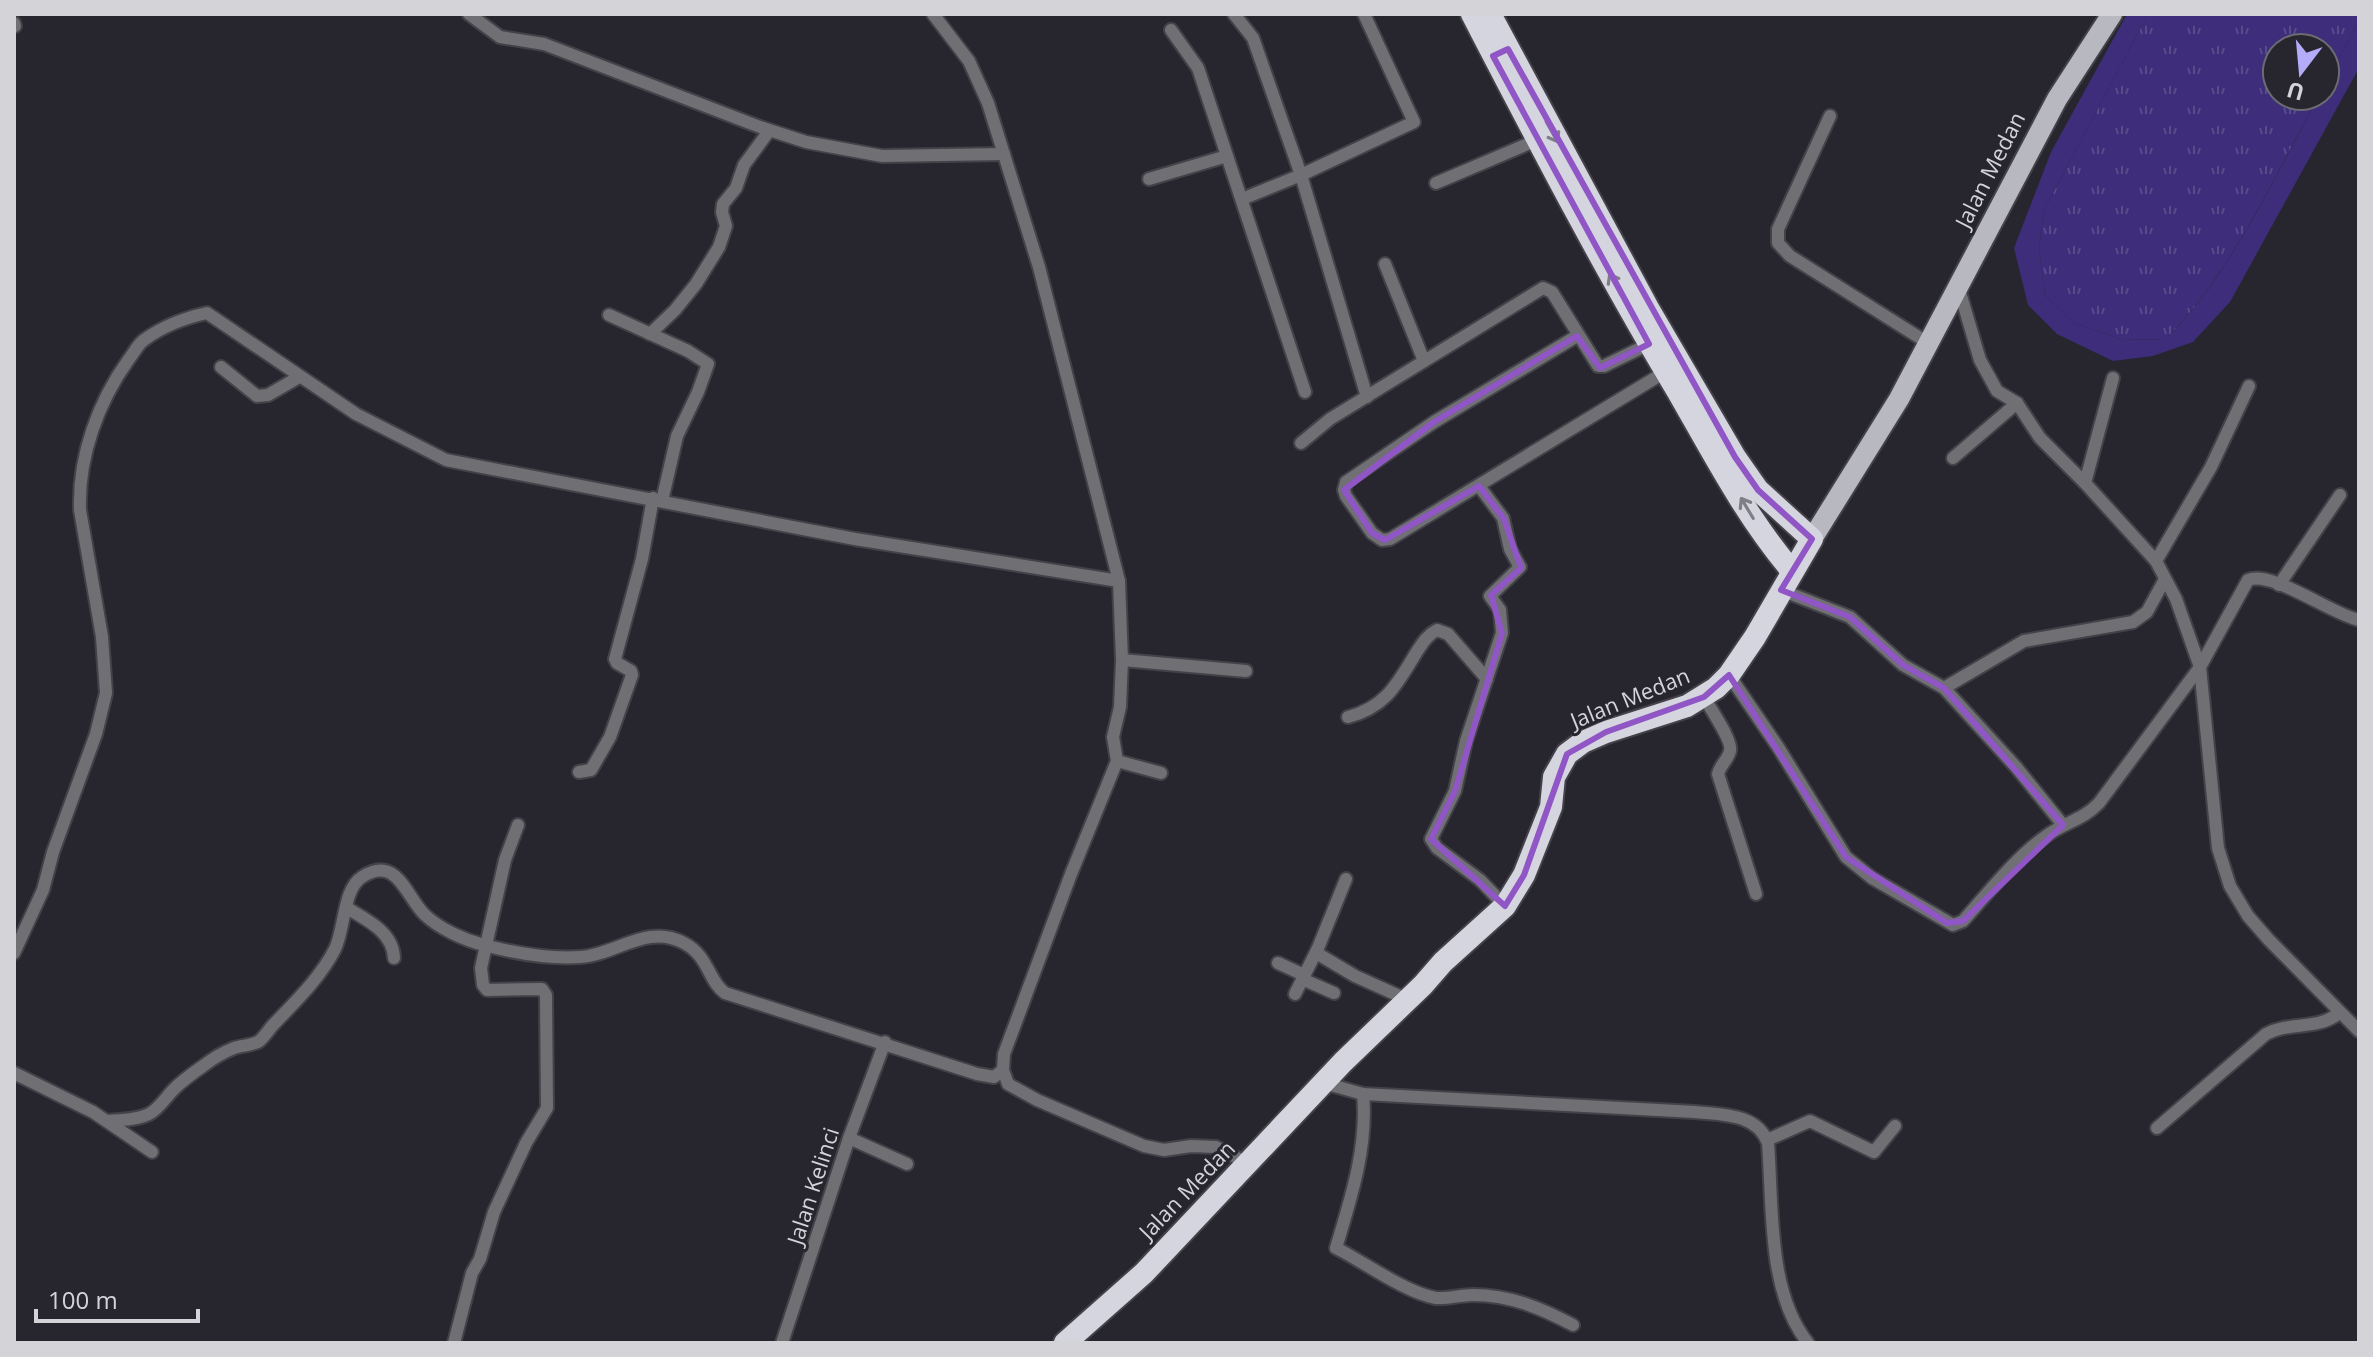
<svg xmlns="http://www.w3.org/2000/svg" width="2373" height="1357" font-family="'Open Sans',sans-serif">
	<defs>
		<pattern id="grass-tufts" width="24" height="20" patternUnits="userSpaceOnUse" patternTransform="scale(2)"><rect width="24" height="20" fill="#3d2d7a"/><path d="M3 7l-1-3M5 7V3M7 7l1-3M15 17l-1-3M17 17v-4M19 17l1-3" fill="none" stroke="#584b8c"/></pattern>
	</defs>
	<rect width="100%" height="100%" fill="#27262e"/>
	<!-- grass -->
	<path fill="url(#grass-tufts)" d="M2148,14H2359V21L2325,84V48H2277V96H2319C2273,178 2233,271 2166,339L2124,340L2074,323L2045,295L2039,249L2044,210Z"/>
	<!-- pitch -->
	<path fill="#3d2d7a" d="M2127,14H2148L2044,210L2039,249L2045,295L2074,323L2124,340L2166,339C2232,273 2274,177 2319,96H2325V84L2359,21V68L2230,302L2193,342L2153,356L2113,361L2057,334L2028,305L2014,248L2051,152Z"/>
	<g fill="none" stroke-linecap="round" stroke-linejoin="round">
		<!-- street casing -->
		<g stroke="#434249" stroke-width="16">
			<g id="street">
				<polyline points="469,14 500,37 544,44 760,127 806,142 882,156 1004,154"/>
				<polyline points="933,14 969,61 988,103 1039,267 1119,581 1122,660 1120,707 1113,737 1117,761 1071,874 1004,1054 1003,1070 1008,1084 1037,1100 1144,1146 1164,1150 1191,1146 1216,1147 1249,1164"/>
				<polyline points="1234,14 1253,38 1301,175 1367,397"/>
				<polyline points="14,23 15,26"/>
				<polyline points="1171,30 1198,68 1305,392"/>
				<polyline points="1830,116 1778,229 1778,243 1790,256 1928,343"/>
				<polyline points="1149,179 1227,156"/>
				<polyline points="1436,183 1537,140"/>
				<polyline points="1242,199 1301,175 1414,122 1364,14"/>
				<polyline points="1385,264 1424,361"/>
				<polyline points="1959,289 1980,360 1997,391 2017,403 2040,438 2085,483 2156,561 2176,599 2200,667 2218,848 2230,886 2248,916 2269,940 2359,1031"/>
				<polyline points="609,315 688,351 708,364 698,392 677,436 662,501"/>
				<polyline points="650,334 675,310 696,284 719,247 726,226 722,212 723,204 736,188 744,165 769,131"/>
				<polyline points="1577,336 1434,422 1346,482 1344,490 1346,496 1372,533 1382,540 1390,539 1665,372"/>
				<polyline points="221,367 257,396 268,395 299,377"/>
				<polyline points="1301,443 1330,419 1543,288 1552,292 1598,366 1604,366 1649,344"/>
				<polyline points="1953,458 2017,403"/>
				<polyline points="2085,483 2113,378"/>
				<polyline points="1479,486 1503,518 1510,549 1520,567 1490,596 1500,610 1502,633 1466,741 1455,791 1431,839 1437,848 1480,880 1505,906"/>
				<polyline points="2156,561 2211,467 2249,386"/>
				<polyline points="2279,585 2340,495"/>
				<polyline points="1781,590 1850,617 1903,665 1944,688 2016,767 2063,825"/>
				<polyline points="1122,660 1246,671"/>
				<path d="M1729,675L1778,747L1846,857L1872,878L1953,925L1963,921C1989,892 2014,859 2046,836C2064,823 2084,819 2099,803L2200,667L2248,580C2272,570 2331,614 2359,620"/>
				<polyline points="1944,688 2024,641 2133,622 2147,612 2165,579"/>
				<path d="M1704,697C1710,708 1733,741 1730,751C1728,760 1720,765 1718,774L1756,894"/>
				<path d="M1348,717C1386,707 1397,684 1416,653C1422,644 1427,635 1437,630L1448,634L1487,679"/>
				<polyline points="1117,761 1161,773"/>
				<polyline points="579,772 591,770 610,737 632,675 631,671 617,663 615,659 642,559 653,498"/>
				<polyline points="1346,879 1318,948 1318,954 1355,976 1406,999"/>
				<path d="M347,908C367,920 393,932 394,958"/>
				<path d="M14,953L43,890L53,852L96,734L106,693L102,637L80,510C78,457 98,402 129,359C134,353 138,344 144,340C163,326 184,318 207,313L356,414L446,460L855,539L1119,581"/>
				<polyline points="1278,963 1304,975"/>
				<polyline points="1302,979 1334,993"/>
				<polyline points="1295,994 1317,950"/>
				<polyline points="14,1073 93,1112 152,1152"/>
				<path d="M1324,1083L1363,1094L1695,1112C1722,1115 1757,1113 1768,1143C1773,1206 1767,1292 1808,1343"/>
				<path d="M1363,1094C1368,1146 1351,1198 1336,1248C1364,1262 1406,1293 1436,1298C1448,1299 1460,1295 1473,1295C1510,1295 1541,1308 1573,1325"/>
				<path d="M107,1121C120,1120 137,1120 149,1114C159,1109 166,1097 174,1089C183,1080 193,1073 203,1066C212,1059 224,1052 234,1048C241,1046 251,1045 258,1042C264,1038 269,1029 274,1024C296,1001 320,978 335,949C345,928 343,889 362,877C397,854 406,897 425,915C440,929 464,940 484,945C514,953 549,959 580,957C616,955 647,923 684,943C709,956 708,981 725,993L977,1074L994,1077L1003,1070"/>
				<path d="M2157,1128L2266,1034C2290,1021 2317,1031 2339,1013"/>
				<polyline points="849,1138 907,1164"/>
				<polyline points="1767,1140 1810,1121 1874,1152 1895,1126"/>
				<polyline points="454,1343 472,1273 480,1259 494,1212 526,1143 547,1108 546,995 542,989 487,990 483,985 481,968 505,860 518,825"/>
				<polyline points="782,1343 849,1138 885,1042"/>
			</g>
		</g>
		<!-- primary casing -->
		<g stroke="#434249" stroke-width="24">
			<polyline id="primary" points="1812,539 1899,399 2057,99 2112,14"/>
		</g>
		<!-- highway casing -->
		<g stroke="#434249" stroke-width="26">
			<g id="highway">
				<path d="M1472,14C1538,141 1604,269 1678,392C1713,453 1746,517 1792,571"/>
				<polyline points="1065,1343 1144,1273 1343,1062 1423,985 1443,962 1505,906 1524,875 1551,807 1554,777 1567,754 1583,742 1606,732 1687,706 1716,688 1729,675 1755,637 1812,539 1758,490 1735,457 1648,308 1490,14"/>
			</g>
		</g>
		<!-- street -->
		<use href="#street" stroke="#6f6f74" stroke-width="12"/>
		<!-- primary -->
		<use href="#primary" stroke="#b8b8c1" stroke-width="20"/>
		<!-- highway -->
		<use href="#highway" stroke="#d5d5e0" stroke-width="22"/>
	</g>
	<!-- one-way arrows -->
	<defs><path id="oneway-shaft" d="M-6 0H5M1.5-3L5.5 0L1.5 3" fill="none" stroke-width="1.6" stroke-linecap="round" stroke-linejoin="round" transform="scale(2)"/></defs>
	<g stroke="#7e7e87">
		<use href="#oneway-shaft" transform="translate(1552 132) rotate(61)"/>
		<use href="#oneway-shaft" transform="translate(1615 284) rotate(-119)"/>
		<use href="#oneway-shaft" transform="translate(1747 508) rotate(-121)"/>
	</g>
	<!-- marked area -->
	<path fill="none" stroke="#9156c5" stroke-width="6" stroke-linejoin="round" d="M1508,49L1735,457L1758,490L1812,539L1781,590L1850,617L1903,665L1944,688L2063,825L1963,921L1947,923L1846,857L1729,675L1704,697L1606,732L1567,754L1524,875L1505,906L1431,839L1455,791L1502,633L1491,595L1521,568L1504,519L1479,486L1385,540L1372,533L1344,490L1434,422L1577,336L1600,368L1649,344L1493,56Z"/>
	<g text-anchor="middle" stroke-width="6" stroke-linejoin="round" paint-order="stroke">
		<!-- street labels -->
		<g font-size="22" fill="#d3d3d8" stroke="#27262e">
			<text transform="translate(1990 170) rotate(-63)" y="8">Jalan Medan</text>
			<text transform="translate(1630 698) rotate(-22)" y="8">Jalan Medan</text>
			<text transform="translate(813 1186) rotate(-72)" y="8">Jalan Kelinci</text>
			<text transform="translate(1187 1190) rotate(-46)" y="8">Jalan Medan</text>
		</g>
	</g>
	<!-- border -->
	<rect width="2373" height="1357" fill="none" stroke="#d3d3d8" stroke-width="32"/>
	<!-- north arrow -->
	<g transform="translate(2301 72) rotate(196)"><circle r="38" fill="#27262e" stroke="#6c6b72" stroke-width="2"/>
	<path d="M0-6L14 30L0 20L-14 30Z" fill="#b4acf9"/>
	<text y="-12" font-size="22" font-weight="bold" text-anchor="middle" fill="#d3d3d8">U</text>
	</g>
	<!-- scale -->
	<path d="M36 1309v12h162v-12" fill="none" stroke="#d3d3d8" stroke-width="4"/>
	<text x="48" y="1309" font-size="24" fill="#d3d3d8" stroke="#27262e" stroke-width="6" paint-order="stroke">100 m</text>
</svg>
